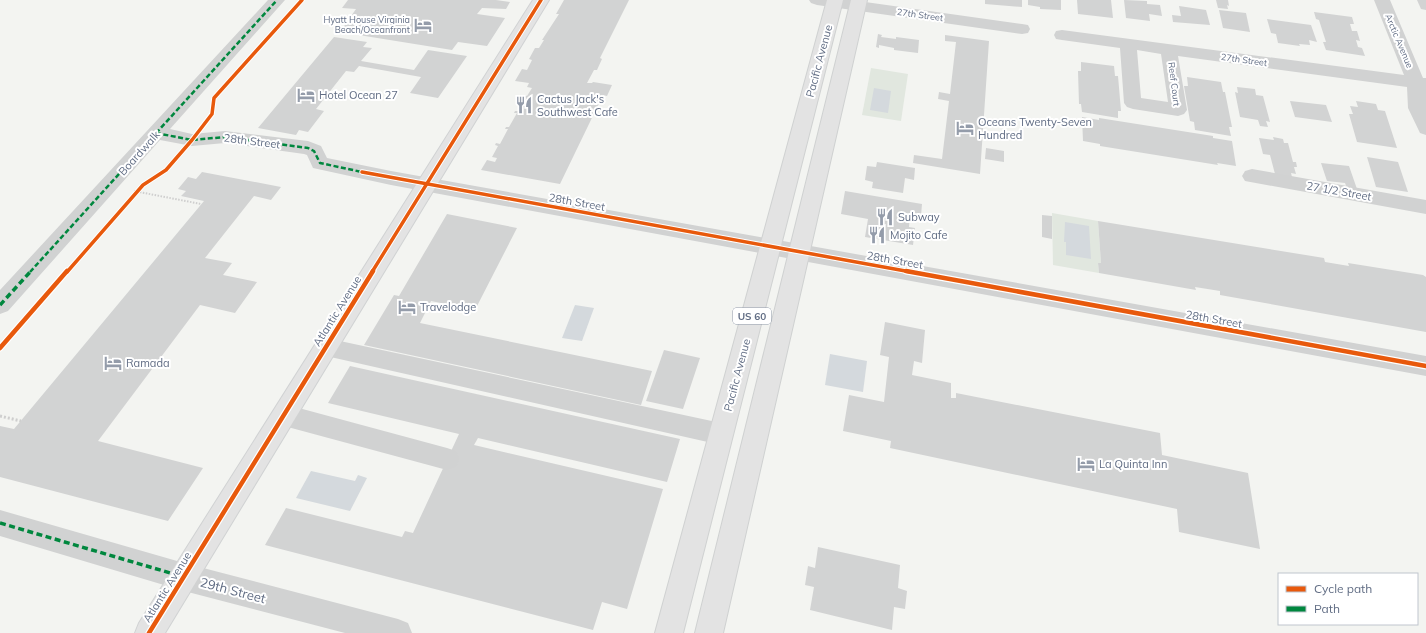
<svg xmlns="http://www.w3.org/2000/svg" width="1426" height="633" font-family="Mulish,sans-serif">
	<rect width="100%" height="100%" fill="#f3f4f1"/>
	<!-- green -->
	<g fill="#e1e7df">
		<polygon points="871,68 908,74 901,121 862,115"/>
		<polygon points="1052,213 1098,221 1101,263 1098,263 1099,273 1053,265"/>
	</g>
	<!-- water -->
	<g fill="#d4d9dd">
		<polygon points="874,88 891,91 888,113 870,110"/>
		<polygon points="1065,222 1089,226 1091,259 1066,255 1066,242 1064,242"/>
		<polygon points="575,305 594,308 582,341 562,338"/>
		<polygon points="830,354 867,361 863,392 825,385"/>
		<polygon points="311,471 355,481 358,475 367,478 350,511 296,498"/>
	</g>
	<!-- building -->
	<g fill="#d2d3d3">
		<polygon points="348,0 496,0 510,2 506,9 482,8 477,14 505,18 487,46 458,42 452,50 340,32 356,9 342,8"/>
		<polygon points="564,0 629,0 600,58 602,59 597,70 594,70 587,83 592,83 593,82 612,85 607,96 603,95 560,184 481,170 487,160 495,162 497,158 492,157 498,146 495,145 496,143 500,144 508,129 505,129 506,127 509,127 517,113 514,113 515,111 518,111 526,98 523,97 524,95 527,96 532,88 527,87 529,83 515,81 522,69 527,70 532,60 529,59 535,48 539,48 544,40 542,40 559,14 556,14"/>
		<polygon points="985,0 1022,0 1022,7 985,4"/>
		<polygon points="1028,0 1061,0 1061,10 1040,9 1040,7 1028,5"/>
		<polygon points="1077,0 1111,0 1113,18 1078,14"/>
		<polygon points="1124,0 1147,1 1147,4 1160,5 1162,16 1149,14 1150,21 1126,18"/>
		<polygon points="1216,0 1228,0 1229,6 1227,5 1228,9 1218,8"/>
		<polygon points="1417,0 1426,0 1426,10 1421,9"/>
		<polygon points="1179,6 1206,10 1210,25 1173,22 1172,15 1181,16"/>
		<polygon points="1219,10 1246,13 1250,32 1223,28"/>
		<polygon points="1314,12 1352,17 1354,24 1350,24 1352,31 1357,31 1360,41 1356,40 1358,47 1362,48 1365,56 1326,50 1323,42 1326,42 1319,20 1316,19"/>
		<polygon points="1267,19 1311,25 1317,42 1309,40 1310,45 1299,44 1300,46 1278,43 1276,34 1271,33"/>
		<polygon points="878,34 882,35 881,37 896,39 896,37 919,40 918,53 894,50 894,48 879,45 879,48 876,47"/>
		<polygon points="945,35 989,41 980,174 913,163 914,155 942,159 949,101 938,99 939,92 950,94 956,42 945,41"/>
		<polygon points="334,37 367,42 363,47 372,48 361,61 414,70 428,50 467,56 438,98 410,93 421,77 359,66 354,72 346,71 316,109 324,111 308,132 299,130 296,135 258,128"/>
		<polygon points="1081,62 1114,66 1115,76 1118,76 1121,111 1118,111 1118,118 1082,112 1081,104 1079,104 1078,71 1081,71"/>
		<polygon points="1187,77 1221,82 1223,92 1225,92 1232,127 1229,127 1231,136 1195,130 1194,122 1190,121 1184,86 1188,86"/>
		<polygon points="1237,87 1255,89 1256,95 1263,96 1270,122 1266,121 1268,127 1260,126 1258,120 1240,117 1235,92 1238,93"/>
		<polygon points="1290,101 1326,105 1332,122 1295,117"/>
		<polygon points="1356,101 1376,104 1378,110 1385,111 1397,148 1357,142 1349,114 1353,114 1350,106 1358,107"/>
		<polygon points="1082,117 1099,120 1099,118 1213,136 1213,138 1232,141 1236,166 1217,163 1218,165 1100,146 1100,144 1083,141"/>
		<polygon points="1273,137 1283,139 1284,143 1288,143 1293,162 1296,162 1297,167 1294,167 1296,174 1291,173 1292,177 1275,174 1270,155 1263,154 1259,138 1274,140"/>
		<polygon points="986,148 1004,151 1004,162 985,159"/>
		<polygon points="1367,157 1398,162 1408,192 1376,187"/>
		<polygon points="877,162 915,168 914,180 905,178 903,193 872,188 873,182 865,180 867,166 876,167"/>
		<polygon points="1321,163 1349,166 1357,189 1347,188 1345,183 1327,181"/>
		<polygon points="202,172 281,187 271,200 254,196 205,258 232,263 223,275 257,282 235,313 200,305 98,441 203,468 168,521 0,477 0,426 14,429 204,201 181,196 186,191 178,189 188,177 196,179"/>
		<polygon points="845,191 922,204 921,216 910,214 909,227 915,228 913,245 865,237 868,219 841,214"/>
		<polygon points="447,214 517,228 475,310 431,301 420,323 652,371 641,405 364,345 394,295 399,296"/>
		<polygon points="1042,215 1052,216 1052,239 1042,237"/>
		<polygon points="1098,221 1324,258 1325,262 1349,266 1348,263 1423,275 1426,277 1426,332 1220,295 1220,291 1195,287 1196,290 1099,273 1098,263 1101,263"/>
		<polygon points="885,322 925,330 922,363 914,361 912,375 951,383 951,398 956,398 956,393 1160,433 1162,455 1248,473 1260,549 1179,532 1177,509 890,448 891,441 843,431 849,395 884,402 889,357 880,355"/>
		<polygon points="664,350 700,358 683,409 646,401"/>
		<polygon points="350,366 680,439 667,482 478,438 474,445 663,489 627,609 602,602 593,630 265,545 286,508 402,537 405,531 413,533 459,434 328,403"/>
		<polygon points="818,547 900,565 898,588 907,591 905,609 894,607 892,630 810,610 814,587 805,585 808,566 815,568"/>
	</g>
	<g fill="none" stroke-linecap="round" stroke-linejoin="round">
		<!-- major casing -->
		<g stroke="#d0d2d3" stroke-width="2">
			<polygon id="major" points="533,0 549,0 165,633 135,633 139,623"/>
		</g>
		<!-- highway casing -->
		<g stroke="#cfd1d1" stroke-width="2">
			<g id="highway">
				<polygon points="827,0 843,0 683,633 655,633"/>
				<polygon points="851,0 867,0 723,633 695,633"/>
			</g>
		</g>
		<!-- path-far1 -->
		<polyline stroke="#cecece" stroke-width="2" stroke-dasharray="1.5 1.5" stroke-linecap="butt" points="134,191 201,204"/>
		<!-- path -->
		<polyline stroke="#cecece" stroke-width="3" stroke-dasharray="2 2" stroke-linecap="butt" points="0,416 21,421"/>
		<!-- minor -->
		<g fill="#d1d2d2" fill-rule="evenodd">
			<polygon points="268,0 285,0 170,129 192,134 225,131 308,141 321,146 327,158 391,171 1426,356 1426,376 391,185 313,168 307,155 304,154 225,143 192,146 160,140 8,311 0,314 0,290"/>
			<polygon points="809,0 851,0 1022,24 1028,25 1030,29 1028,33 1022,34 817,5 811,3"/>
			<path d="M1374,0H1390L1423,78H1426V135L1420,133L1408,108L1407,87L1178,56L1187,110L1184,114L1178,116L1133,109L1127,107L1124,103L1120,48L1062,40L1056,39L1054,35L1056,31L1062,30L1404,75ZM1137,50L1161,54L1168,102L1141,98Z"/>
			<polygon points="1252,169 1426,200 1426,214 1245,181 1242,176 1245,171"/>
			<polygon points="326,338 721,423 730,426 733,434 730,442 721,445 326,356 318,354 315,347 318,340"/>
			<polygon points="284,404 447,448 456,451 459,459 456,467 447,470 284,426 276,423 272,415 276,407"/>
			<polygon points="0,510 184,563 398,619 408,623 412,633 345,633 184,591 0,536"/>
		</g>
		<!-- major -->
		<use href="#major" fill="#e3e3e3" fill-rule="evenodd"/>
		<!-- highway -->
		<use href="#highway" fill="#e3e3e3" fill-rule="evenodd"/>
		<!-- quiet-far1 -->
		<g stroke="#00873e" stroke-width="2.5" stroke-dasharray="5 2.5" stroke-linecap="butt">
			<polyline points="156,133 192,140 225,137 308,148 314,151 320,163 362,172"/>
			<polyline points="30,272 277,0"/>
		</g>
		<!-- quiet -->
		<g stroke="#00873e" stroke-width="3.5" stroke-dasharray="6 3.5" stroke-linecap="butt">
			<polyline points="0,305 31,271"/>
			<polyline points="0,523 184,577"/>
		</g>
		<!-- cycleway-far1 casing -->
		<g stroke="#fff" stroke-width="5.5">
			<g id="cycleway-far1">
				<polyline points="362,172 911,272"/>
				<polyline points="67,272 143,185 166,170 192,140 212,114 214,98 302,0"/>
				<polyline points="372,272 541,0"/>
			</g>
		</g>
		<!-- cycleway casing -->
		<g stroke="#fff" stroke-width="7">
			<g id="cycleway">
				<polyline points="906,271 1426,366"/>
				<polyline points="0,348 67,271"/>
				<polyline points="149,633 373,271"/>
			</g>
		</g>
		<!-- cycleway-far1 -->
		<use href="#cycleway-far1" stroke="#e8590c" stroke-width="3.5"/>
		<!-- cycleway -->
		<use href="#cycleway" stroke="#e8590c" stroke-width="4.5"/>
	</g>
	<!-- icons -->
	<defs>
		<g id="hotel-bare" transform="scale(1.38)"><path d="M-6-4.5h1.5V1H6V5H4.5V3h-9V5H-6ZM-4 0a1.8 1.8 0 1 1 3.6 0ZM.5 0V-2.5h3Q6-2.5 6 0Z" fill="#949caa" stroke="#fff" stroke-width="2.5" paint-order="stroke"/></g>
		<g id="restaurant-bare" transform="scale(1.38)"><path d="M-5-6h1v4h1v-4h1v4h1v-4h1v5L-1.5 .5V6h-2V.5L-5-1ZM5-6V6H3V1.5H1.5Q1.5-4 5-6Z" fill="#949caa" stroke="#fff" stroke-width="2.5" paint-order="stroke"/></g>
	</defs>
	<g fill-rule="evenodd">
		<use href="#hotel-bare" x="423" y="25"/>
		<use href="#hotel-bare" x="306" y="95"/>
		<use href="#restaurant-bare" x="524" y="105"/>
		<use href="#hotel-bare" x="965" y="128"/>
		<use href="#restaurant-bare" x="885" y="217"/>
		<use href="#restaurant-bare" x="877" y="235"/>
		<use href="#hotel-bare" x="407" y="307"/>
		<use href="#hotel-bare" x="113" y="363"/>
		<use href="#hotel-bare" x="1086" y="464"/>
	</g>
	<g text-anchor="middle" stroke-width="4" stroke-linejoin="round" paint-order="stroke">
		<!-- far-street labels -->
		<g font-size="9" fill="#616d84" stroke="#fff">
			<text transform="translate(920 15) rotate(8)" y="3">27th Street</text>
			<text transform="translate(1399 41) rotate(67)" y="3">Arctic Avenue</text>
			<text transform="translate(1244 60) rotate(8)" y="3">27th Street</text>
			<text transform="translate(1174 84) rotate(83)" y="3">Reef Court</text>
		</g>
		<!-- far-poi labels -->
		<g font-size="9" fill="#616d84" stroke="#fff" text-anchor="end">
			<text x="410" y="23">Hyatt House Virginia<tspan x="410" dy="10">Beach/Oceanfront</tspan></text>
		</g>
		<!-- shield labels -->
		<rect fill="#fff" stroke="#9099a9" stroke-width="1" x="733" y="308" width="38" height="16" rx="3"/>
		<g font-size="10" font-weight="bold" fill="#616d84">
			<text x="752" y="320">US 60</text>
		</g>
		<!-- street labels -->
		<g font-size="11" fill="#616d84" stroke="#fff">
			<text transform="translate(819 61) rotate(-75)" y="4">Pacific Avenue</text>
			<text transform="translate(252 141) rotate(7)" y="4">28th Street</text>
			<text transform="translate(139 153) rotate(-48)" y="4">Boardwalk</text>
			<text transform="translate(1339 191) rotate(10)" y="4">27 1/2 Street</text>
			<text transform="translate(577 202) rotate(10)" y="4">28th Street</text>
			<text transform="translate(895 260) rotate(10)" y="4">28th Street</text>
			<text transform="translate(337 311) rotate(-58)" y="4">Atlantic Avenue</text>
			<text transform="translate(1214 319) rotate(10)" y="4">28th Street</text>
			<text transform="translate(737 375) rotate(-75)" y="4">Pacific Avenue</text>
			<text transform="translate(167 587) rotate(-58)" y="4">Atlantic Avenue</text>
		</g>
		<!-- poi labels -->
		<g font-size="11" fill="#616d84" stroke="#fff" text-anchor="start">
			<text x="319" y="99">Hotel Ocean 27</text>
			<text x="537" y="103">Cactus Jack's<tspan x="537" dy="13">Southwest Cafe</tspan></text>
			<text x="978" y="126">Oceans Twenty-Seven<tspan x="978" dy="13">Hundred</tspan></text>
			<text x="898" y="221">Subway</text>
			<text x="890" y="239">Mojito Cafe</text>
			<text x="420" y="311">Travelodge</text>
			<text x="126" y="367">Ramada</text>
			<text x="1099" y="468">La Quinta Inn</text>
		</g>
		<!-- near-street labels -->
		<g font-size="13" fill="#616d84" stroke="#fff">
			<text transform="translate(233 590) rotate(15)" y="5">29th Street</text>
		</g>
	</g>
	<!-- legend -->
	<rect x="1278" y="573" width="140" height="52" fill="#ffffff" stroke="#c0c5ce"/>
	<rect x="1286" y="586" width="20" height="6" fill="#e8590c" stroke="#c0c5ce"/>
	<text x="1314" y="593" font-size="12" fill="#616d84">Cycle path</text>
	<rect x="1286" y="606" width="20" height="6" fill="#00873e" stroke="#c0c5ce"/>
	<text x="1314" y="613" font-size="12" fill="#616d84">Path</text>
</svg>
